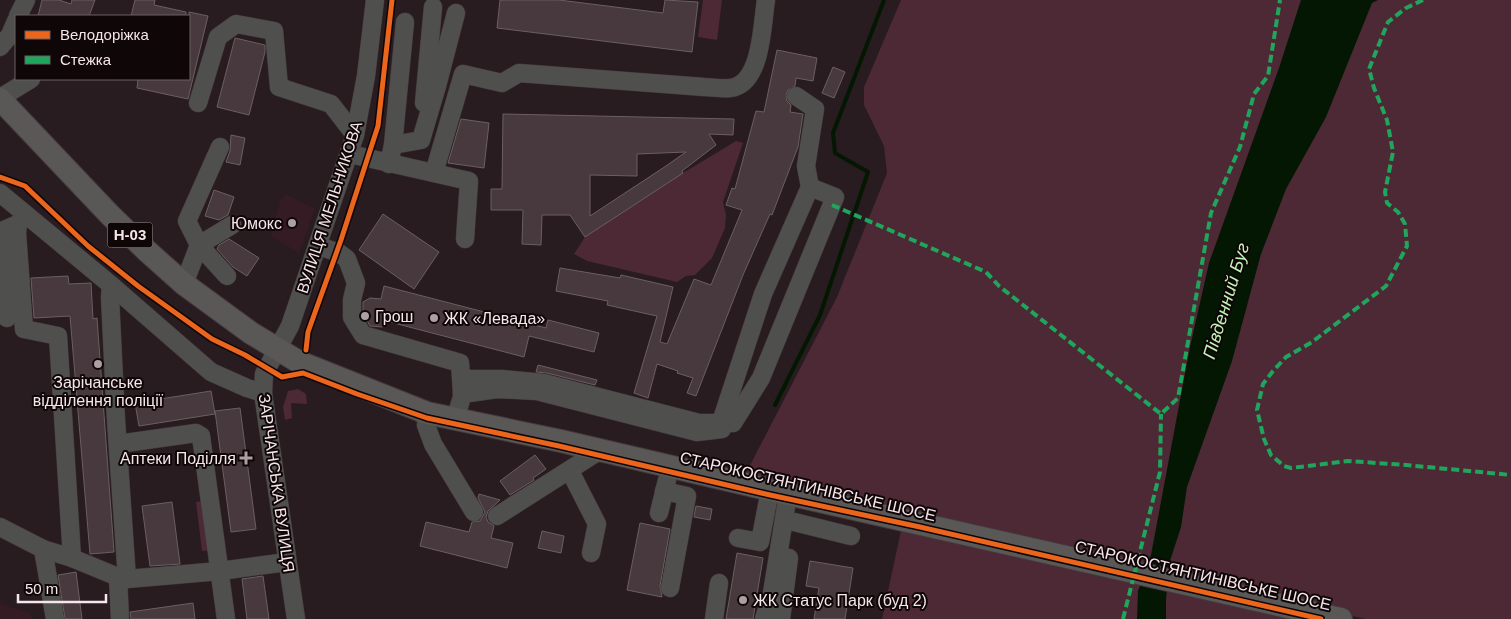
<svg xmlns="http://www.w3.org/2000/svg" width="1511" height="619" font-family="Helvetica,sans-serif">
	<rect width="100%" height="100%" fill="#281c20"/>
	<!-- built -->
	<g fill="#351b23">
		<polygon points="286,194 315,209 299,253 271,236 280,202"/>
		<polygon points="0,604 30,613 33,619 0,619"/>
	</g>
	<!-- green -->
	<g fill="#4d2835">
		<polygon points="703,0 722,0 717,40 698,37"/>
		<polygon points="901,0 1511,0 1511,619 1366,619 743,479 837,297 887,173 884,146 864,105 864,87"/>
		<polygon points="736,141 743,143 723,202 726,215 725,228 712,258 695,275 686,276 677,282 587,261 574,254 585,237 683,173"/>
		<polygon points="298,389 306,394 307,404 291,403 292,418 285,420 283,407 288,391"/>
		<polygon points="207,500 212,550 202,551 196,502"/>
		<polygon points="902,526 1316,619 882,619"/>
	</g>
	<!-- water -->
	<polygon fill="#041703" points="1301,0 1378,0 1372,3 1326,117 1286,189 1261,254 1232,361 1187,487 1181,527 1169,564 1166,600 1166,619 1137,619 1138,591 1151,555 1190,347 1209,263 1279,68"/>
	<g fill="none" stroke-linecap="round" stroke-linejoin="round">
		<!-- stream -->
		<polyline stroke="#041703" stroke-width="4" points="775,405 820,315 868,172 835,153 833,133 884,0"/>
	</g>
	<!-- building -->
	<g fill="#47393e" stroke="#6a5f62" fill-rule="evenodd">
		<polygon points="42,0 59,0 71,4 72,0 95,0 89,16 38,16"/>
		<polygon points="135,0 155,0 154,5 186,12 186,16 131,16"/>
		<polygon points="500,0 559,0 663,13 665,0 698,2 692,52 497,28"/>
		<polygon points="189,12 208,16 188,99 137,88 138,79 189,79"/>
		<polygon points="235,38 265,45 265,52 249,115 217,107"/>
		<polygon points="777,50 817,58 813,81 796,78 795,86 788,90 786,95 787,101 791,105 790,112 803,114 798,147 772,215 770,214 743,275 696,396 687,393 693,378 677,373 678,371 657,364 648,398 634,393 657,316 607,305 608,301 556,291 560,268 620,278 621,275 673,287 660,342 667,344 694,279 711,285 742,210 726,205 732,188 735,189 756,111 764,112"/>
		<polygon points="833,67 845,72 834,98 822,93"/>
		<path d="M503,114L734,119L733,135L709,134L716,145L682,171L683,173L585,237L570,215H542L541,245L522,244L523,210H491V189H502ZM686,152L663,168L590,216V175L637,176V154Z"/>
		<polygon points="461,119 489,123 484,168 448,163"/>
		<polygon points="231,135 245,138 240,165 226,162 230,151"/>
		<polygon points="214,190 234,197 228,215 219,220 205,216"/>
		<polygon points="383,214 439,252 414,289 359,250"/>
		<polygon points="229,239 259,258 247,276 233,267 217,249 219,245"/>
		<polygon points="68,276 69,284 91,283 93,319 97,318 114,552 90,554 70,316 34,318 31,278"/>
		<polygon points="384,286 546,328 548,320 599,333 594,352 529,336 524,357 390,322 382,327 370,326 363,314 363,302 370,298 381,299"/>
		<polygon points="538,365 597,380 595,385 547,373 536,372"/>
		<polygon points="211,391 215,414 139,426 135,403"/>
		<polygon points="240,408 256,529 231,532 215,411"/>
		<polygon points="535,455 546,469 533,478 534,480 510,495 500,481"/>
		<polygon points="479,494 500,500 488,511 486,517 488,522 494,526 491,538 513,543 507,568 420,546 426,522 469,532 472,522 480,521 485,512 478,498"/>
		<polygon points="172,502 180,564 150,566 142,506"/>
		<polygon points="696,506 712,509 710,520 694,517"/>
		<polygon points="640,523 670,529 660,586 662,597 627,590"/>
		<polygon points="542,531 564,536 561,553 538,548"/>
		<polygon points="737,553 763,558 753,619 726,619"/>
		<polygon points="810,561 853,568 845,619 814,619 819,588 806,586"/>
		<polygon points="76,572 82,619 65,619 58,575"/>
		<polygon points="263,576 269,619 247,619 242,579"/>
		<polygon points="193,603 195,619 131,619 130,612"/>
	</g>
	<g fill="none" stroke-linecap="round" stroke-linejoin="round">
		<!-- minor casing -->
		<g stroke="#44393d" stroke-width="19">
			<g id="minor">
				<polyline points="18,16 26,0"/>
				<polyline points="0,47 10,35 16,21"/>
				<polyline points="796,96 815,109 806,166 810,187"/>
				<polyline points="0,98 31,79"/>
				<polyline points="198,103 218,37 236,24 274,31 279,87 331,104 355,135"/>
				<polyline points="424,103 433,7"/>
				<polyline points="393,145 405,22"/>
				<polyline points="220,147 187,221 199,245 232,225"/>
				<polyline points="350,154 469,181 465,239"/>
				<polyline points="389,164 393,145 421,140 437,86 456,13"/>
				<path d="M434,173L463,74L502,83L519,73L704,87C713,87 727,90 735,87C762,78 762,24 766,0"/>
				<polyline points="0,193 111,285 211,372 247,388 263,393"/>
				<polyline points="25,215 18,224 17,233 24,329 58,336 72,558"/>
				<polyline points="319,246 339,253 347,259 356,283 352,300 352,317 363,335 460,363 462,394"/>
				<polyline points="184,284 199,245 227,276"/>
				<polyline points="111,285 110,297 116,420 127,579"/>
				<polyline points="7,318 4,230 18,224"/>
				<polyline points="427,413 426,425 433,444 474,512"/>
				<path d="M456,419C459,404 463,392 470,379H502L544,383L699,423H733L761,378L835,197L810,187L763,294L721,422L722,429L697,432L537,391L497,389L462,394"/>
				<polyline points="118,444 196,433 201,436 226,619"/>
				<polyline points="570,471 597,524 591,553"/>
				<polyline points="664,491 687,496 670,588"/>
				<polyline points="659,513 667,480"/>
				<polyline points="497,516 599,451"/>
				<polyline points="794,522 851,536"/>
				<polyline points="0,527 43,549 72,558 118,577"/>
				<polyline points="738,538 760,542 770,490"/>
				<polyline points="43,549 55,619"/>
				<polyline points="120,619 118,577 127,579 220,571 287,562"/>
				<polyline points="296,619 263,393 264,374 290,326 355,135 366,76 375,0"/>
				<polyline points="714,619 719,583"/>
				<polyline points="764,619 772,593 788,494"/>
				<polyline points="781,619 789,558"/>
			</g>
		</g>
		<!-- major casing -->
		<g stroke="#44393d" stroke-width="24">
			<polyline id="major" points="0,99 110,215 147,251 184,284 251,333 299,362 427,413 561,441 788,494 1341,619"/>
		</g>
		<!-- minor -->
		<use href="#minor" stroke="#4f4f4d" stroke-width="18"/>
		<!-- major -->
		<use href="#major" stroke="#595856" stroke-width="22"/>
		<!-- quiet -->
		<g stroke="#20a55d" stroke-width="4" stroke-dasharray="8 4" stroke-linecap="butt">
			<polyline points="1423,0 1406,8 1388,22 1369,69 1374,88 1387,120 1393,152 1385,192 1387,203 1398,212 1405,224 1407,246 1386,286 1312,342 1286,357 1273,371 1263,384 1257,410 1264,439 1271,455 1284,466 1291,468 1348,461 1406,465 1511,475"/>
			<polyline points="832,205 986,272 999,286 1161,414 1178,398 1211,213 1240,147 1254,94 1268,76 1280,0"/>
			<polyline points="1123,619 1160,472 1161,414"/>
		</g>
		<!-- cycleway casing -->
		<g stroke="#0f0608" stroke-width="8">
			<g id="cycleway">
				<polyline points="0,177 25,186 88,246 138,286 212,339 245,355 282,377 303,373 357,394 427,418 559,446 770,495 920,527 1321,619"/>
				<polyline points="306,350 308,332 341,240 378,126 392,0"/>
			</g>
		</g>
		<!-- cycleway -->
		<use href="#cycleway" stroke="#eb651d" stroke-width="5"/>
	</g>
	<!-- markers -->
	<g fill="#ae9fa3" stroke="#0f0608" stroke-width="2">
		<circle cx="292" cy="223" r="5"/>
		<circle cx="365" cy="316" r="5"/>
		<circle cx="434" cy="318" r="5"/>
		<circle cx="98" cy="364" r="5"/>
		<path d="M243.5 450.5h5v5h5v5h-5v5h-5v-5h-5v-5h5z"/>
		<circle cx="743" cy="600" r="5"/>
	</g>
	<g text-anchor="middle" stroke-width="4" stroke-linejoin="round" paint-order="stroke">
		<!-- shield labels -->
		<rect fill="#0f0608" stroke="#b1a3a6" stroke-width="1" x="107.5" y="222.5" width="45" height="25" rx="4"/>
		<g font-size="15" font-weight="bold" fill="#f6e6ea">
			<text x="130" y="240">Н-03</text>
		</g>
		<!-- street labels -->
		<g font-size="16" fill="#f6e6ea" stroke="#0f0608">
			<text transform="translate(329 207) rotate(-72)" y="6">ВУЛИЦЯ МЕЛЬНИКОВА</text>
			<text transform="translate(277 483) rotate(82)" y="6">ЗАРІЧАНСЬКА ВУЛИЦЯ</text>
			<text transform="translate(808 486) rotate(13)" y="6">СТАРОКОСТЯНТИНІВСЬКЕ ШОСЕ</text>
			<text transform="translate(1203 575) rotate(13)" y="6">СТАРОКОСТЯНТИНІВСЬКЕ ШОСЕ</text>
		</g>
		<!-- poi labels -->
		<g font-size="16" fill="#f6e6ea" stroke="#0f0608" text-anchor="start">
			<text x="282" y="229" text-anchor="end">Юмокс</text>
			<text x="375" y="322">Грош</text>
			<text x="444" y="324">ЖК «Левада»</text>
			<text x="98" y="388" text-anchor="middle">Зарічанське<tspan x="98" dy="18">відділення поліції</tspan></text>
			<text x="236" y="464" text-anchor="end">Аптеки Поділля</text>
			<text x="753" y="606">ЖК Статус Парк (буд 2)</text>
		</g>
		<!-- water labels -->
		<g font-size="18" font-style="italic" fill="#c1f5b5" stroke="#0f0608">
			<text transform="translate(1226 301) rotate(-73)" y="6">Південний Буг</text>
		</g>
	</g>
	<!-- legend -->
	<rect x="15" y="15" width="175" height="65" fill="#0f0608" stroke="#6b6062"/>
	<rect x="25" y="31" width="25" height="8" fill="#eb651d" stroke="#6b6062"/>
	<text x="60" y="40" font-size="15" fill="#f6e6ea">Велодоріжка</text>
	<rect x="25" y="56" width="25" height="8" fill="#20a55d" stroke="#6b6062"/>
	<text x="60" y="65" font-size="15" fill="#f6e6ea">Стежка</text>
	<!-- scale -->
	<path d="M18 594v8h88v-8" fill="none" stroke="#f6e6ea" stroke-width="2.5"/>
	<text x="25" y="594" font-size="15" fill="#f6e6ea" stroke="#0f0608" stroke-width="4" paint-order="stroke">50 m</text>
</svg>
